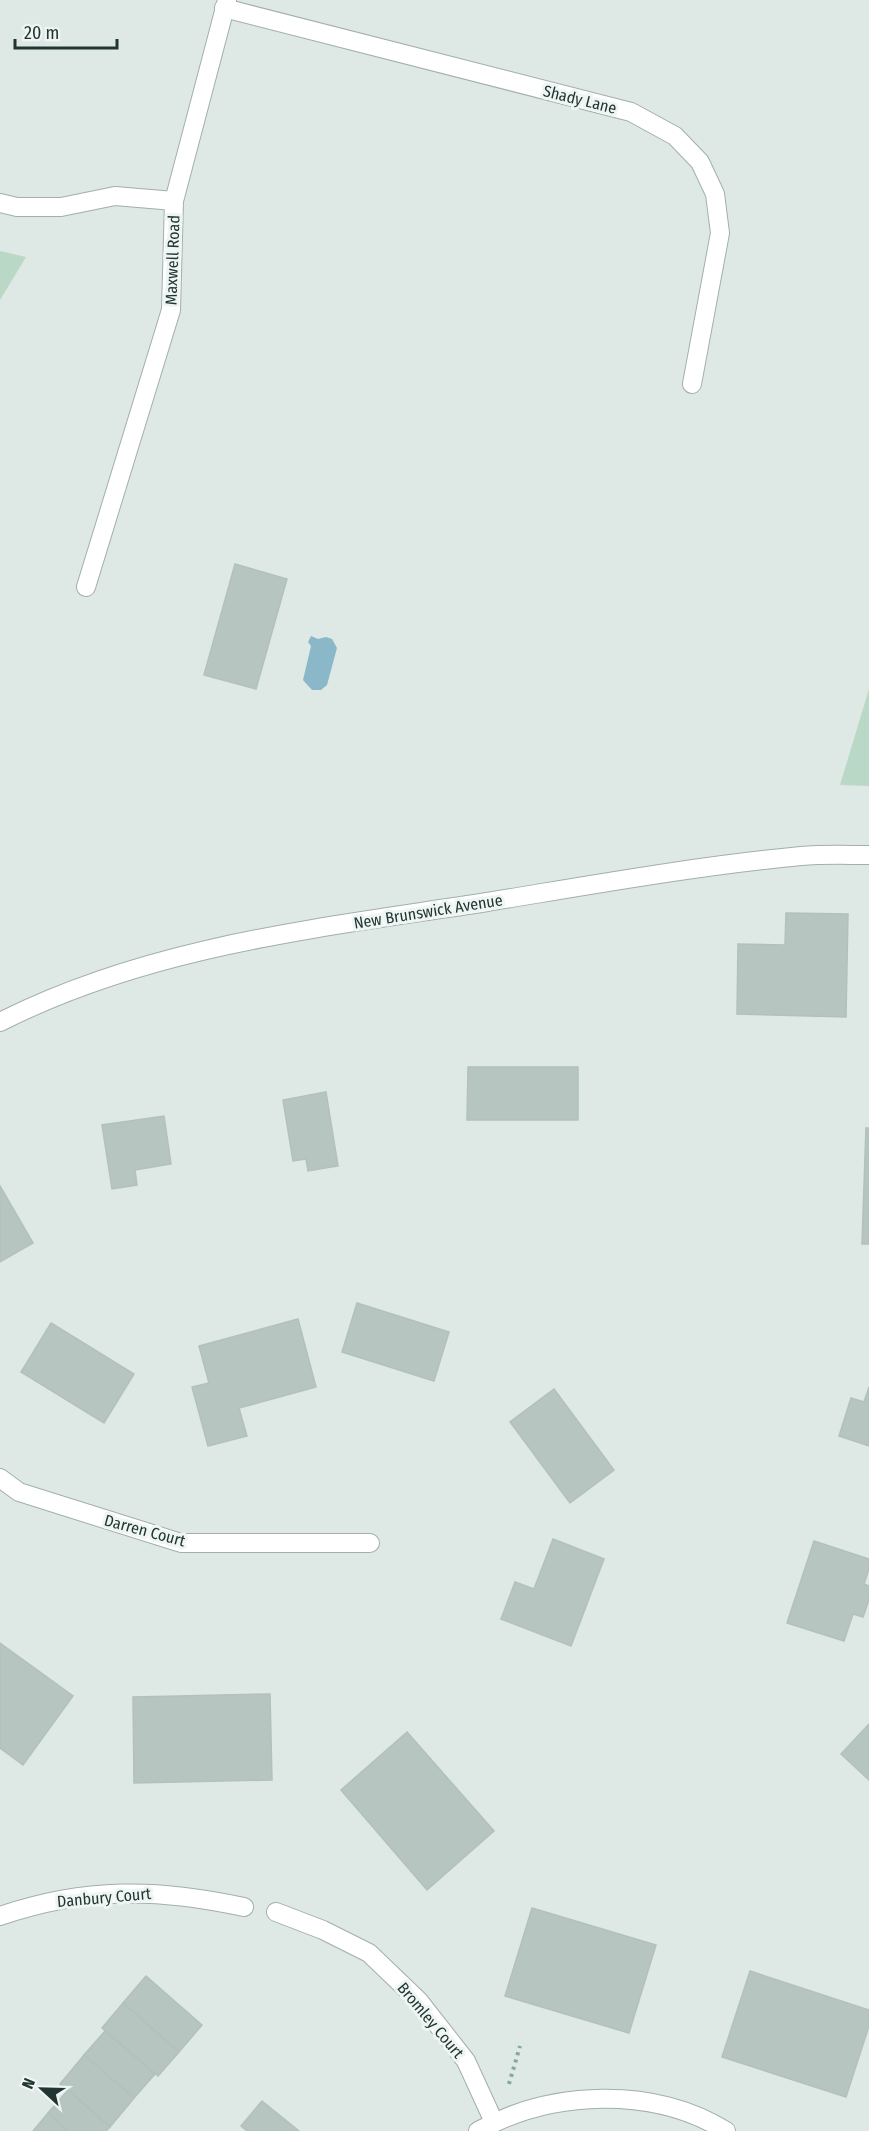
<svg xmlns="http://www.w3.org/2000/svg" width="869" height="2131" font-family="'Fira Sans Condensed',sans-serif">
	<rect width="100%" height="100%" fill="#dee8e5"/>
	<!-- green -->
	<g fill="#b9d8c5">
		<polygon points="0,251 26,257 0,300"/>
		<polygon points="869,689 869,786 840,785"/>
	</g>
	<!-- water -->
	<polygon fill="#8bb8c9" points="311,636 318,639 326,637 332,639 337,648 327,685 321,690 312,690 303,680 311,646 308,642"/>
	<!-- building -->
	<g fill="#b7c5c1" stroke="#b2c1bc" stroke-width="1.5">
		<polygon points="235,564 287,579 256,689 204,675"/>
		<polygon points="786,913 848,914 846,1017 737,1014 738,944 785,945"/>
		<polygon points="468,1067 578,1067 578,1120 467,1120"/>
		<polygon points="326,1092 338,1166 308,1171 306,1159 293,1161 283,1100"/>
		<polygon points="164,1116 171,1164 135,1170 137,1185 112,1189 102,1125"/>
		<polygon points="866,1128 869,1128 869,1244 862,1244"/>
		<polygon points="0,1186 33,1243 0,1262"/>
		<polygon points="357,1303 449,1332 434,1381 342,1352"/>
		<polygon points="298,1319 316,1387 239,1408 247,1436 208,1446 192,1387 209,1383 199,1346"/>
		<polygon points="51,1323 134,1374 104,1423 21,1372"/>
		<polygon points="869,1387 869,1446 839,1436 851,1398 864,1402"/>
		<polygon points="554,1389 614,1470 570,1503 510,1422"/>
		<polygon points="553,1539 604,1559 571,1646 501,1619 515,1582 534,1589"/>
		<polygon points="814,1541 869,1559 869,1569 864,1584 869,1586 869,1600 863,1617 853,1614 844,1641 787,1623"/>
		<polygon points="0,1643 73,1696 23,1765 0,1748"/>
		<polygon points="270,1694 272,1780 134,1783 133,1697"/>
		<polygon points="869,1724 869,1780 841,1754"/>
		<polygon points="407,1732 494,1831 427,1890 341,1790"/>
		<polygon points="532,1908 656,1945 629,2033 505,1996"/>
		<polygon points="750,1971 869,2010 869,2026 846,2097 722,2057"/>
		<polygon points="146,1976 202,2025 179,2052 123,2003"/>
		<polygon points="123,2003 179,2052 158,2076 102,2028"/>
		<polygon points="105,2031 155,2074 134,2098 84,2055"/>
		<polygon points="84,2055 134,2098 110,2127 60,2084"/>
		<polygon points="68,2090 110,2127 106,2131 68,2131 48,2113"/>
		<polygon points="262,2101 299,2131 247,2131 241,2126"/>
		<polygon points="48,2113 68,2131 33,2131"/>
	</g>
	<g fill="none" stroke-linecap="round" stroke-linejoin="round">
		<!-- minor casing -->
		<g stroke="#a2afac" stroke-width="20">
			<g id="minor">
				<polyline points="224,8 631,112 675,136 700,162 715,194 720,233 692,384"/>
				<polyline points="0,203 17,207 61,207 115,196 174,201"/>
				<polyline points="86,587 171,310 174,201 227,0"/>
				<path d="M0,1022C152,945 321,928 487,902C591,885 696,866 801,856C823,854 847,855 869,855"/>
				<polyline points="0,1478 19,1492 181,1543 370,1543"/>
				<polyline points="276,1912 323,1930 369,1953 419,2001 466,2061 494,2122"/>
				<path d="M0,1916C85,1887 157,1888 244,1907"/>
				<path d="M478,2131C552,2090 653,2086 726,2131"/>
			</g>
		</g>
		<!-- path -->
		<polyline stroke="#82a9a1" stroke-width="4" stroke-dasharray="3 4.5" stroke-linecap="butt" points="509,2084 520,2046"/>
		<!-- minor -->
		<use href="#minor" stroke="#fff" stroke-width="18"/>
	</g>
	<g text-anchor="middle" stroke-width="6" stroke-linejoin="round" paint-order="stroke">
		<!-- street labels -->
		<g font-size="16" fill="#213633" stroke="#eef5f3">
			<text transform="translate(580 99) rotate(14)" y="6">Shady Lane</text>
			<text transform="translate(172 260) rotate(-88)" y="6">Maxwell Road</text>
			<text transform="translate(428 911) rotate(-9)" y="6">New Brunswick Avenue</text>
			<text transform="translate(145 1530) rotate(15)" y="6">Darren Court</text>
			<text transform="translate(104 1897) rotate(-5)" y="6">Danbury Court</text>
			<text transform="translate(431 2020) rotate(50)" y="6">Bromley Court</text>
		</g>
	</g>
	<!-- north arrow -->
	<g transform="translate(42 2089) rotate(292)" stroke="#eef5f3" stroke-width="4.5" paint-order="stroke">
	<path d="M0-4.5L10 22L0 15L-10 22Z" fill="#213633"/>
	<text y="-9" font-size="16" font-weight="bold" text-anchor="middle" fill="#213633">N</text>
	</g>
	<!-- scale -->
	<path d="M15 39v9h102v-9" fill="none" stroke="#213633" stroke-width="3"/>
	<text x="24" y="39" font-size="18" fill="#213633" stroke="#eef5f3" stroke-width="4.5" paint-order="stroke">20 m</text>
</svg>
